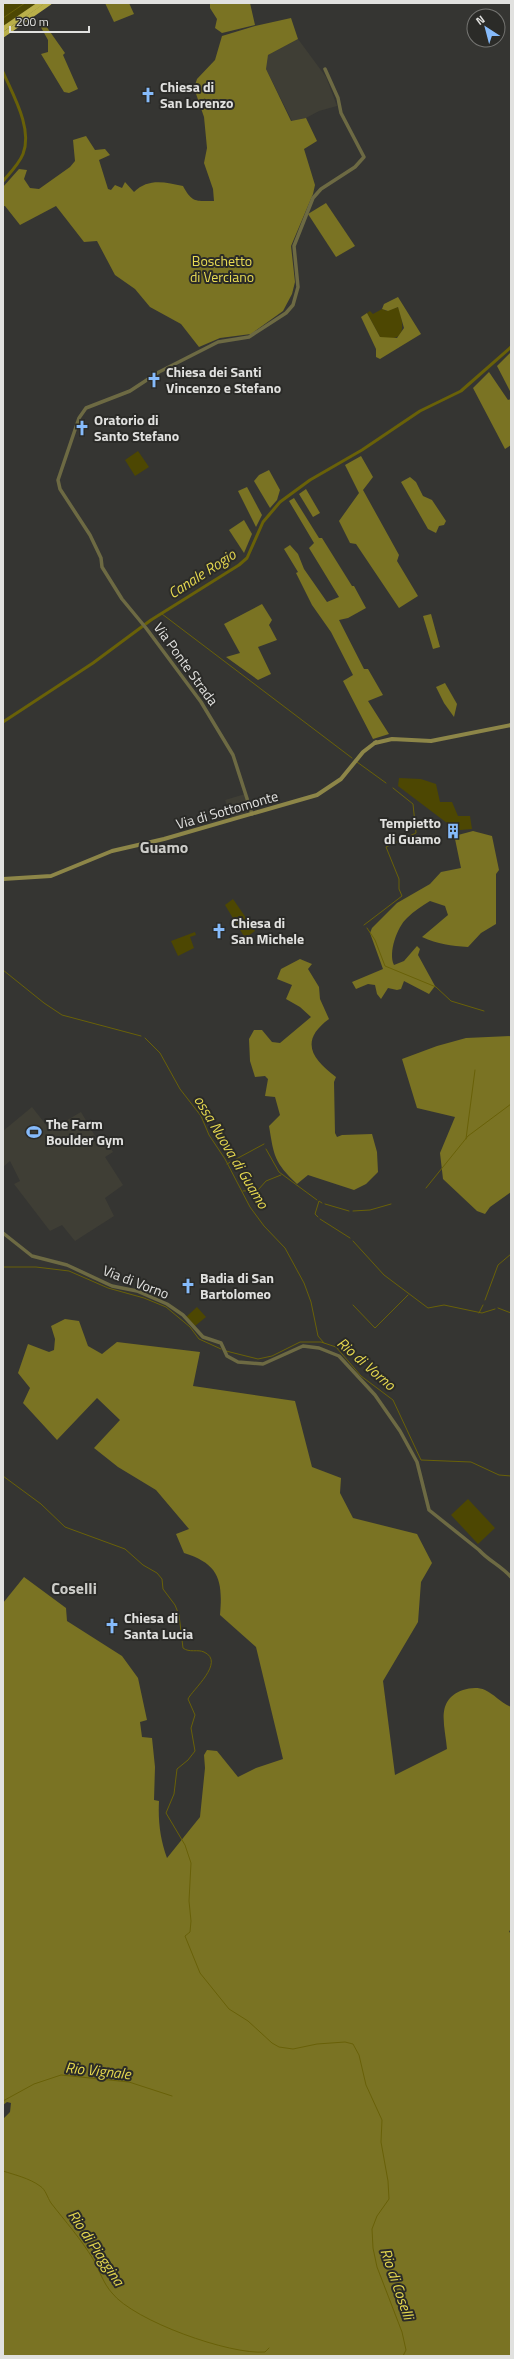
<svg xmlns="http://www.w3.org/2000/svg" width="514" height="2359" font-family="'Titillium Web',sans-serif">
	<rect width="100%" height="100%" fill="#353532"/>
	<!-- built -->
	<g fill="#3f3e35">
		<polygon points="298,39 326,77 337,106 319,111 306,118 292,121 266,69 265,61 268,55"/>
		<polygon points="245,794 248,811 247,813 232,818 225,800"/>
		<polygon points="32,1107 50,1130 81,1112 98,1141 104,1138 113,1152 105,1157 123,1185 105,1198 114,1216 75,1241 62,1225 50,1231 14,1184 20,1181 10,1161 3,1167 3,1131"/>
	</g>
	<!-- green -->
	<g fill="#4d4702">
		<polygon points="3,3 37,3 3,26"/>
		<path d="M398,307C405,326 406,344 380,337L367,313L370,311L373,314L382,309L387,311Z"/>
		<polygon points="138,451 149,467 135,476 125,460"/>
		<polygon points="399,778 421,779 436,784 440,802 452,802 458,816 470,816 472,829 460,830 455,824 451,826 398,786"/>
		<polygon points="233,899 255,931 245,938 225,905"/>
		<polygon points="195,932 196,935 190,937 194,948 178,956 171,941"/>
		<polygon points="197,1307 206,1317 195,1326 186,1317"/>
		<polygon points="468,1499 495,1528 478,1544 451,1515"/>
	</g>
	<!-- forest -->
	<g fill="#7a7323">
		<polygon points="105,3 129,3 134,14 114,22"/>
		<polygon points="210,3 250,3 255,25 222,33 215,28 217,19 210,8"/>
		<path d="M291,18L298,39L268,55L266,69L291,121L306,118L317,141L304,149L315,185L313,194L291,246L295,282L292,294L283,311L251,334L220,338L199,347L181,324L150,307L135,289L115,275L97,241L84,242L56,206L20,225L5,206H3V187L19,169L27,170L24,179L30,188L39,189L70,167L75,161L73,140L86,136L95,150L105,149L110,155L99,160L108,189L111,190L115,185L122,188L125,182L134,192C148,178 165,182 183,186C192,203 196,201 214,201L213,189L204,163L207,148L204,117L194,88L197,79L215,60L222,36L255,26Z"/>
		<polygon points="41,19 65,53 63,55 78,89 69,93 64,92 41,54 48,52 48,40 38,22"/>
		<polygon points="326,203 355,246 336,257 308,214"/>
		<polygon points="398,297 421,334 380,359 376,357 376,349 361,317 367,313 380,337 397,338 404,328 398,307 388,311 382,309 384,304"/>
		<polygon points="511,352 511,393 497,366"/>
		<polygon points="489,372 508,400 511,399 511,445 505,449 473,388"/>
		<polygon points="361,456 373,477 363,490 399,555 397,561 418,596 399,608 356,544 350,543 339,521 359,493 345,465"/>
		<polygon points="269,470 280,490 277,500 270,508 254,481 259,475"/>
		<polygon points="410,477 416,482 423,496 432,500 446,521 444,525 439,526 436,533 428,529 401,482"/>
		<polygon points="247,487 262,515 256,527 238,491"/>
		<polygon points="306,489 320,513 313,517 299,494"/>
		<polygon points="294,498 319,538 322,538 352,586 354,586 366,608 348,618 339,620 364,669 368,669 383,695 368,701 389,734 373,739 343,681 353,675 331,632 312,605 296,573 298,572 284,549 290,545 298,554 304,569 327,602 339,597 309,548 314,543 289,501"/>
		<polygon points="244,520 252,534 244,553 229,530"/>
		<polygon points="262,604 272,620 269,625 277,640 258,647 271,674 258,680 226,657 240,653 224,624"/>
		<polygon points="431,614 440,647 433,649 423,616"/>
		<polygon points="445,683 457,704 454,717 444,703 436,687"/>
		<path d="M473,831L492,836L499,870L496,874V924L481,933L468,947C451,946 438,944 422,937L448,915L445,906L430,901C422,906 414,911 407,918C397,927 388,953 394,965L404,961L417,946L420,949L418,955L435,986L429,994L404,981L401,989L397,990L388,988L381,999L377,994L375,985L368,984L356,989L352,982L383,969L370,933L372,928L397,903L430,884L441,872L461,868L455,839L458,835Z"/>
		<path d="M300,959L312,964L308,969L319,987L320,999L329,1019C299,1041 312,1059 336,1077L334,1082L335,1133L337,1137L342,1135L372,1134L377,1152L378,1172L366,1184L354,1190L308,1175L297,1184C274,1162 274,1156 269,1126L280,1115L275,1097L265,1096L268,1079L265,1076L255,1077L250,1061L249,1039L254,1030H262L272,1042L280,1043L311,1017L300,1007L286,999L292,985L277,979L281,969Z"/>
		<polygon points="511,1036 511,1192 490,1207 485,1214 477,1211 443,1179 440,1153 455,1117 417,1108 402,1059 437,1046 466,1038"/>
		<path d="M65,1319L79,1321L88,1346L102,1354L117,1342L200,1352L193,1386L295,1401L312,1467L341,1478L340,1493L353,1518L417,1534L432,1563L421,1582L418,1622L383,1681L395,1775L447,1749C445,1725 435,1700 463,1690C470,1688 478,1687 485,1690C494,1694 501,1703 511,1707V1930L509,1931L511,1935V2356H3V2119L10,2112L11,2103L7,2102L3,2105V1603L24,1577L66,1608L67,1621L122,1656L138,1678L147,1720L140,1722L142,1737L152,1738L155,1767L154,1800L159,1801C158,1821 160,1839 167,1858L200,1817L205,1768L204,1755L207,1750L217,1751L238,1777L256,1768L283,1759L256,1647L220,1615C223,1580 219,1564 184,1553L176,1534L189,1529L156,1490L118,1467L94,1448L120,1420L97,1398L57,1440L23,1403L30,1388L18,1373L28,1344L49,1352L54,1350L55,1339L51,1326Z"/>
	</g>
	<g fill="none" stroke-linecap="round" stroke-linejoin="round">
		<!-- stream -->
		<g stroke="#696108" stroke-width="1">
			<polyline points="3,18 25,3"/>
			<polyline points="162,614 352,758"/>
			<polyline points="357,762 386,783"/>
			<polyline points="364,925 402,896 399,889 399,879 386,847 416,833 413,804 393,788"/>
			<polyline points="367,928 375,940 385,966 436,987 451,1001 484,1011"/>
			<polyline points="3,970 44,1003 62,1015 141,1036"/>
			<polyline points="145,1038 160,1053 180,1089 201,1116 209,1135 225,1159 250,1207 264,1226 285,1248 304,1283 311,1302 318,1336 324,1343"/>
			<polyline points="466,1139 475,1070"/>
			<polyline points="266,1149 279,1172 317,1200"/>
			<polyline points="227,1164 264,1144"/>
			<polyline points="426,1188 468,1136 511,1104"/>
			<polyline points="243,1191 258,1190 266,1181 281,1175"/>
			<polyline points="325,1204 349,1211"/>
			<polyline points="353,1211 370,1210 391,1204"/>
			<polyline points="318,1217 315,1214 319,1201 322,1203"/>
			<polyline points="320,1219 350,1238"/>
			<polyline points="353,1241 384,1275 428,1308 444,1305 482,1313 495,1309"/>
			<polyline points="3,1267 36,1267 69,1271 108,1288 144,1298 166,1307 190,1327 199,1339 221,1349"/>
			<polyline points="485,1300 498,1265 511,1254"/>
			<polyline points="353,1305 375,1328 408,1295"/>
			<polyline points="498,1308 511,1313"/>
			<polyline points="479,1313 483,1305"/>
			<polyline points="226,1351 258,1359 272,1356 300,1342 321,1342 336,1347 361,1376 393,1400 421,1460 471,1462 499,1475 511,1476"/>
			<path d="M3,1476L41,1504L65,1527L125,1549L143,1565L157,1573L162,1579L163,1589L175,1605L179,1615L183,1648C189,1653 198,1649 204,1652C226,1662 192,1690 188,1699L195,1715L191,1728L195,1751L188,1760L177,1769L174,1794L166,1813L185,1845L191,1863L189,1901L191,1921L190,1932L185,1936L200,1973L229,2009L248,2021L272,2043L279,2047L293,2049L317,2044L345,2042L353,2044L359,2055L366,2085L382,2120L381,2142L388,2181L389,2199L377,2216L372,2229L373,2248L377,2267L402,2332L406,2350L403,2356"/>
			<polyline points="3,2101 34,2084 61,2075 129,2082 172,2096"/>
			<path d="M3,2171C15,2175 29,2178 40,2186C46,2190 47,2197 51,2203C65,2221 81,2239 93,2259C100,2271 103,2283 112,2293C134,2321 230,2355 265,2352L269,2348"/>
		</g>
		<!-- canal -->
		<g stroke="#696108" stroke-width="3">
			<path d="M3,72C13,95 33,129 23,154C19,164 10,173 3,181"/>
			<polyline points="3,722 93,663 151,620 239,565 247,558 263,522 280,502 310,480 362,450 420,411 461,391 511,347"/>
		</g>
		<!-- tertiary -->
		<g stroke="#6d6a43" stroke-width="3.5">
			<polyline points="252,814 233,755 201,702 146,628 122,599 102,567 101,558 90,535 60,489 58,480 79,418 86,408 130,391 159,372 218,342 249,337 286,313 293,305 298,287 294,246 313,198 321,189 355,167 364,157 341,113 338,98 325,69"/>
			<path d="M3,1233L32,1256L67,1265L112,1286L137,1291L167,1304L183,1315L203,1337L221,1343L227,1356L238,1362L263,1364L303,1346L319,1348L339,1356L375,1395L400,1431L417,1462L429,1510L479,1550C489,1561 500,1565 511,1577"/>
		</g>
		<!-- secondary -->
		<g stroke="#8d8648" stroke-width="4">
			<polyline points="375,743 392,739 431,741 511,725"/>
			<polyline points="3,879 51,876 112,851 164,839 317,795 341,779 363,752 376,742"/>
		</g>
		<!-- motorway -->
		<g stroke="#bab04a" stroke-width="5">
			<polyline points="3,29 41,3"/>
			<polyline points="3,35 49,3"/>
		</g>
	</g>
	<!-- icons -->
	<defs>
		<g id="church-bare" transform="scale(1.2)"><path d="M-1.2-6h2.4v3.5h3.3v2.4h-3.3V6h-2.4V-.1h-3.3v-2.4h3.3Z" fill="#86bbfb" stroke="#2b2b28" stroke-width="2.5" paint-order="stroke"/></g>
		<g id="building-bare" transform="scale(1.2)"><path d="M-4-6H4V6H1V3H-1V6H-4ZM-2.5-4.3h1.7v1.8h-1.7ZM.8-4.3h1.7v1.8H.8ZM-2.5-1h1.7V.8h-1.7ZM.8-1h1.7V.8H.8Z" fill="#86bbfb" stroke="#2b2b28" stroke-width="2.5" paint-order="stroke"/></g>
		<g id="stadium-bare" transform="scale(1.2)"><path d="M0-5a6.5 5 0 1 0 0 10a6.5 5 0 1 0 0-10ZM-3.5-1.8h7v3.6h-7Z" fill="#86bbfb" stroke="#2b2b28" stroke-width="2.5" paint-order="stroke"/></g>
	</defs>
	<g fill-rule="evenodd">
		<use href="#church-bare" x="148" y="95"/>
		<use href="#church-bare" x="154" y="380"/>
		<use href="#church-bare" x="82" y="428"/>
		<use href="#building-bare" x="453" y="831"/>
		<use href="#church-bare" x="219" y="931"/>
		<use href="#stadium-bare" x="34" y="1132"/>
		<use href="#church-bare" x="188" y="1286"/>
		<use href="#church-bare" x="112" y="1626"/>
	</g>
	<g text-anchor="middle" stroke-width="4" stroke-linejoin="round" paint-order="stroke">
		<!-- poi labels -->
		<g font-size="14" font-weight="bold" fill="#e1e1df" stroke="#2b2b28" text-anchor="start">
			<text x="160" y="92">Chiesa di<tspan x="160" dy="16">San Lorenzo</tspan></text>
			<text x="166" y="377">Chiesa dei Santi<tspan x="166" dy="16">Vincenzo e Stefano</tspan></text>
			<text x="94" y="425">Oratorio di<tspan x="94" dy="16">Santo Stefano</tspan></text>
			<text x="441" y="828" text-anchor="end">Tempietto<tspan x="441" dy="16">di Guamo</tspan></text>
			<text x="231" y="928">Chiesa di<tspan x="231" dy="16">San Michele</tspan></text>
			<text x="46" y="1129">The Farm<tspan x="46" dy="16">Boulder Gym</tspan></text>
			<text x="200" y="1283">Badia di San<tspan x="200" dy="16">Bartolomeo</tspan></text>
			<text x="124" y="1623">Chiesa di<tspan x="124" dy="16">Santa Lucia</tspan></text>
		</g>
		<!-- park labels -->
		<g font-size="14" fill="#e9dc54" stroke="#2b2b28">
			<text x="222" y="266">Boschetto<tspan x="222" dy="16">di Verciano</tspan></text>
		</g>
		<!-- street labels -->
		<g font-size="14" fill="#e1e1df" stroke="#2b2b28">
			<text transform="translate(186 664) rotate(54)" y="5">Via Ponte Strada</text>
			<text transform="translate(227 810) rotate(-16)" y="5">Via di Sottomonte</text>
			<text transform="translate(136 1282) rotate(21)" y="5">Via di Vorno</text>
		</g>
		<!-- water labels -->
		<g font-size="15" font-style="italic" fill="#e5d84f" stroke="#2b2b28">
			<text transform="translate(202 574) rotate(-33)" y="5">Canale Rogio</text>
			<text transform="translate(231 1152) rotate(59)" y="5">ossa Nuova di Guamo</text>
			<text transform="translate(366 1364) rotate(41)" y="5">Rio di Vorno</text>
			<text transform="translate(98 2071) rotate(6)" y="5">Rio Vignale</text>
			<text transform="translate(96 2248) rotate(56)" y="5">Rio di Piaggina</text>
			<text transform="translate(397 2284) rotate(71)" y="5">Rio di Coselli</text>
		</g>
		<!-- quarter labels -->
		<g font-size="16" font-weight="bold" fill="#cdcdc9" stroke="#2b2b28">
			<text x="164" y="853">Guamo</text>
			<text x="74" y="1594">Coselli</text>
		</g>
	</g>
	<!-- border -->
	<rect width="514" height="2359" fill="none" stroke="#e1e1df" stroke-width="8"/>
	<!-- north arrow -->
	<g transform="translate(486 28) rotate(324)"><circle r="19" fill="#2b2b28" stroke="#747471"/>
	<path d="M0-3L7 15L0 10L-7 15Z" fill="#86bbfb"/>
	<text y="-6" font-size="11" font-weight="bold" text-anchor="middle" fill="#e1e1df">N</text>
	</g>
	<!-- scale -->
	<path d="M10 26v6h79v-6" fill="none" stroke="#e1e1df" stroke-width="2"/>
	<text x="16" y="26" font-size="12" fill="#e1e1df" stroke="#2b2b28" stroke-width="3" paint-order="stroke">200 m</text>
</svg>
